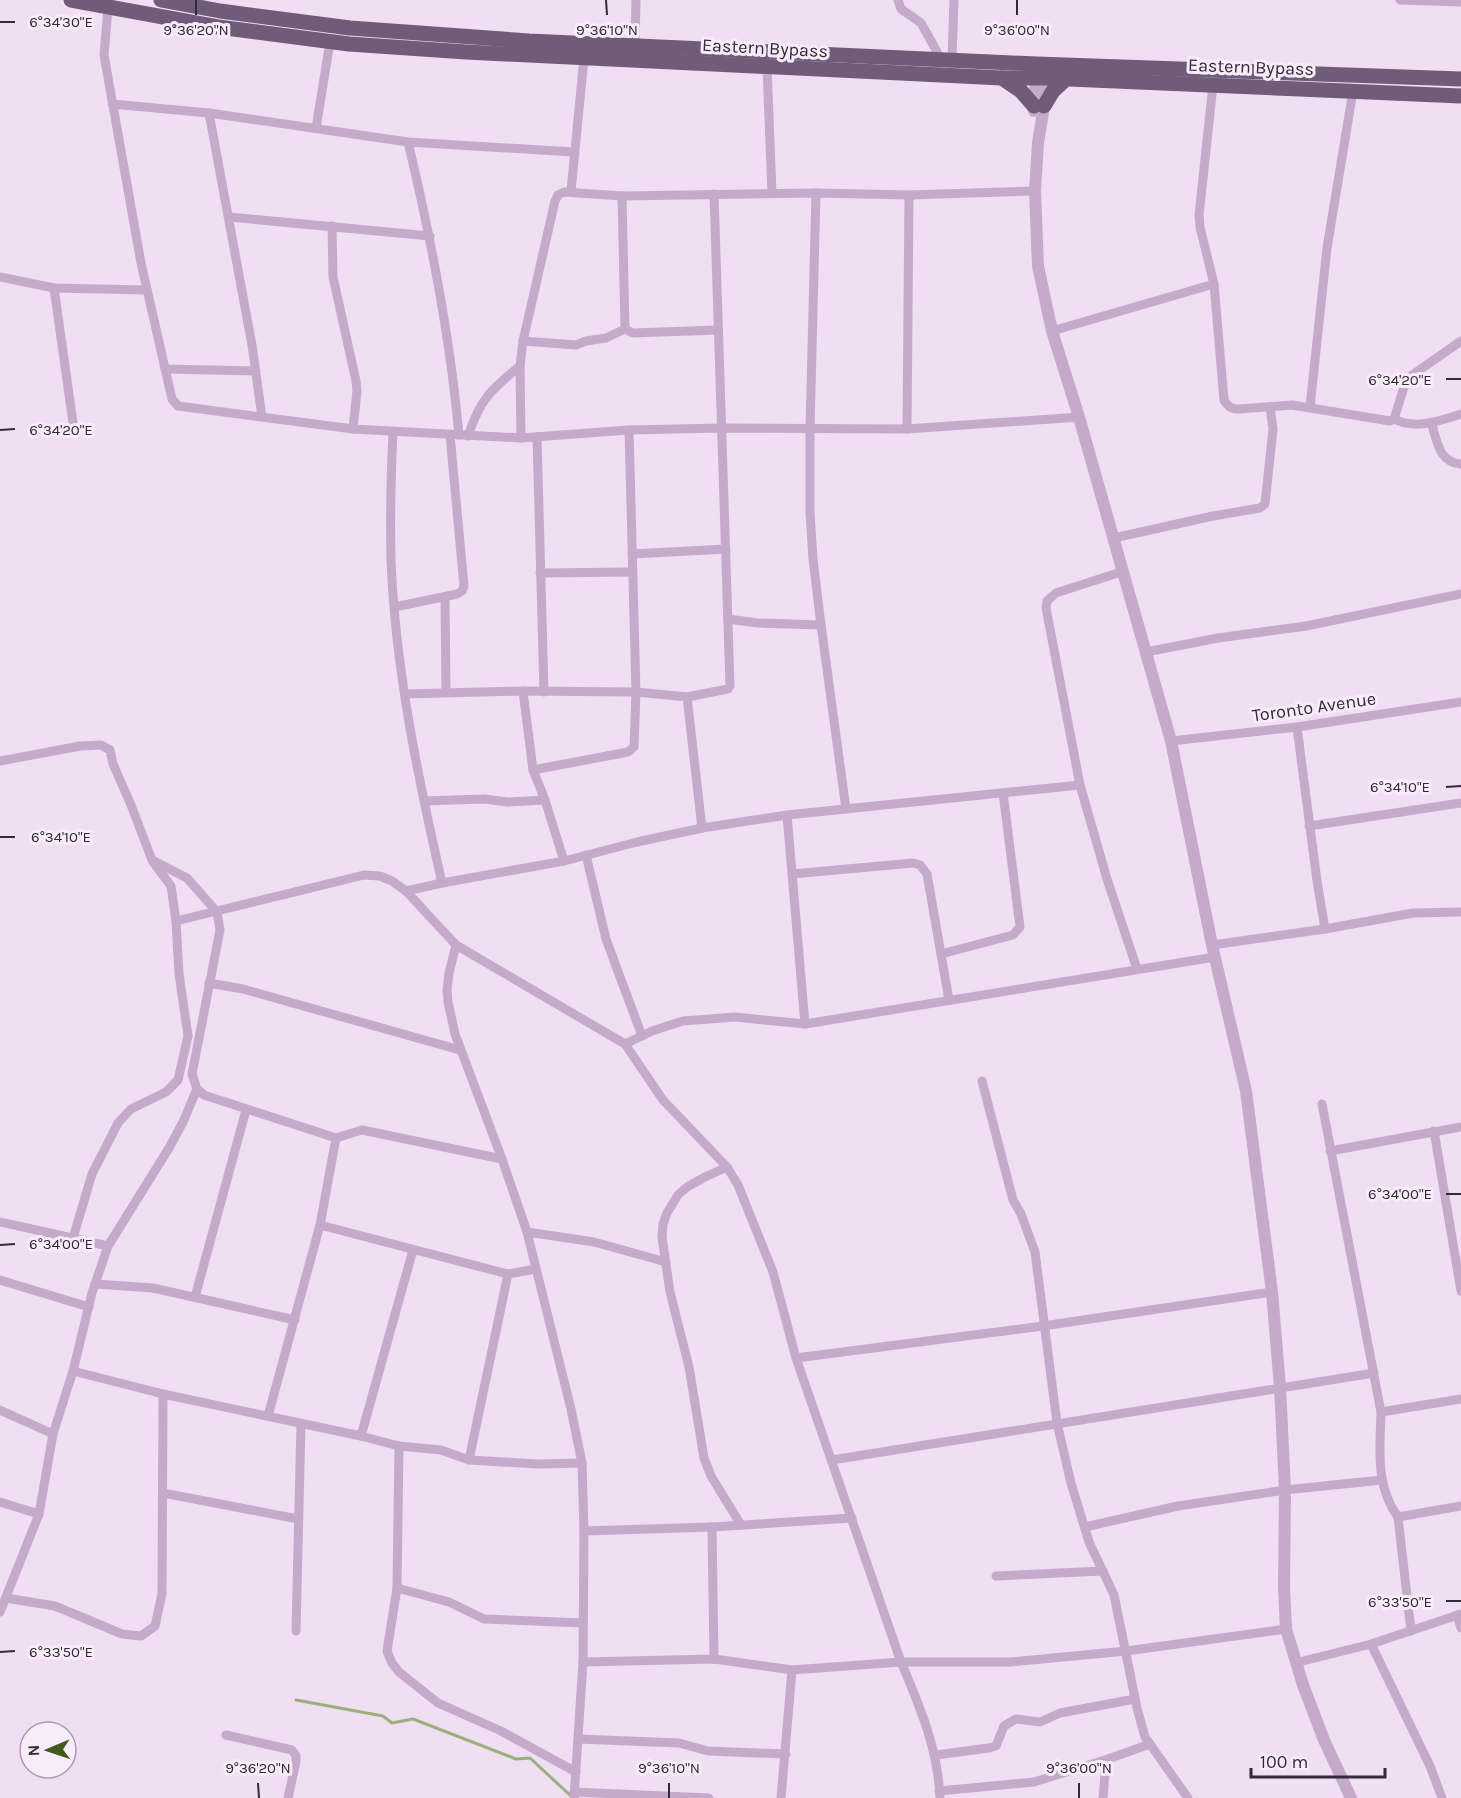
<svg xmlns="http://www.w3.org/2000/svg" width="1461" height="1798" viewBox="0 0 1461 1798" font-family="Karla,sans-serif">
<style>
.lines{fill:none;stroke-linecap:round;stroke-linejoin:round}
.stream{stroke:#9baf7d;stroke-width:3}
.minor{stroke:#c5aacb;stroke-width:9}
.tertiary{stroke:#c5aacb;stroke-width:12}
.primary{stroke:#715b7a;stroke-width:15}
.ticks{fill:none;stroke:#332938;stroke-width:2}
.labels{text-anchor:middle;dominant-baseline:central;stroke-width:6;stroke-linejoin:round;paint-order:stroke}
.street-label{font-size:18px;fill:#332938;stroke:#f8ebfa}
.ticks-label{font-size:15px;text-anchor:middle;fill:#332938;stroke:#f8ebfa;stroke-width:6;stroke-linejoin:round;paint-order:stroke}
</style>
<rect width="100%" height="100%" fill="#f0def2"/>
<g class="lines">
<polyline class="stream" points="296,1700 383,1716 392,1723 413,1719 516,1759 530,1758 571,1796"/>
<g class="minor">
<polyline points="898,0 901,9 921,23 941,59"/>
<polyline points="1400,0 1461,2"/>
<polyline points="108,8 104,55 141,263 172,399 178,406 353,429 521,438 629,430 721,428 907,429 1079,417"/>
<polyline points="635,45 636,0"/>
<polyline points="952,59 954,0"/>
<polyline points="767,67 772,193"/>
<path d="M1213,85l-14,130 1,12 14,57 10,116c4,7 7,9 15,9l53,-4 98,16 4,-2 10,-32 7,-11 50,-35"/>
<polyline points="112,104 209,113 408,142 574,152"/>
<polyline points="209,113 252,345 262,417"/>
<polyline points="316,128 330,42"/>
<path d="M408,142c23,96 42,194 51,293"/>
<polyline points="571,191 584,58"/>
<polyline points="816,193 810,428 810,513 813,559 821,625"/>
<polyline points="622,196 625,329 633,333 717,330"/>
<polyline points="229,217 430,236"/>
<polyline points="332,226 333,277 356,381 357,391 353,429"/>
<polyline points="0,277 54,288 147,290"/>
<polyline points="54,288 74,430"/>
<polyline points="1052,331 1214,284"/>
<polyline points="523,341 576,345 586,341 606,338 625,329"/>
<polyline points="165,369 256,371"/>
<polyline points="1310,407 1327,248 1353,91"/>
<path d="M1394,419c21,11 45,2 67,-5"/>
<path d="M1431,422c6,18 7,40 30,42"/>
<polyline points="907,429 909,195"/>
<path d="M393,432c-2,42 -3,85 -2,127 4,109 27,218 51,324"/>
<path d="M468,436c12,-36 22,-46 52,-70"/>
<polyline points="537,437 544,692"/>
<polyline points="521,438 520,366 523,341 555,201 558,195 564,192 622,196 816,193 909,195 1035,191"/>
<polyline points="1114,538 1213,516 1260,508 1265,504 1273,429 1270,407"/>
<polyline points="632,554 726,549"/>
<polyline points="1124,571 1056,593 1047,601 1046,608 1080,785 1107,879 1137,969"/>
<polyline points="540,573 632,572"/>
<polyline points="445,597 446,692"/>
<polyline points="395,607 457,594 462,591 464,586 450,435"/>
<polyline points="728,619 758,623 821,625 846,809"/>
<polyline points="1146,652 1218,638 1306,626 1461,594"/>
<polyline points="523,691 533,770 545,800 564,861"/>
<polyline points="405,694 523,691 636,692 687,697 728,689 730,686 714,194"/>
<polyline points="687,697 702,828"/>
<polyline points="1297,727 1317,881 1325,929"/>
<polyline points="1171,741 1297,727 1461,702"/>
<polyline points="0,761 80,746 101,745 110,750 113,764 131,805 152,860 187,878 217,912 220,930 192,1074 197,1089 204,1095 336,1138 320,1225 268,1416"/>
<polyline points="533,770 628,752 634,747 636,692 629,430"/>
<polyline points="424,801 484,799 508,802 545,800"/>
<polyline points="787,815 805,1024"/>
<polyline points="1309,826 1461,803"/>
<polyline points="586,855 606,939 642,1036"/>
<polyline points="792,874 913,863 920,865 927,874 949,1000"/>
<polyline points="406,891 442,883 564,861 637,842 702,828 787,815 1080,785"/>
<path d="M176,921l188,-46 16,1 12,5 14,10 50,54 169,99 38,56 64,67 11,18 35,87 23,86 105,304c19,45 37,87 39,136"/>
<polyline points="456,945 449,973 447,990 448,1002 455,1034 502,1159 527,1232 571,1409 582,1463 584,1531 583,1662 574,1798"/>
<polyline points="1212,945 1325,929 1413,913 1461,912"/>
<polyline points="941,954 1013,935 1020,927 1003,793"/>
<polyline points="209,983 243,989 460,1050"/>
<polyline points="625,1044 652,1031 683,1021 735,1017 805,1024 1215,957"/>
<polyline points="982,1081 1013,1200 1021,1214 1035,1252 1057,1423 1071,1483 1089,1542 1114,1595 1137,1708 1145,1737 1188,1798"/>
<path d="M1322,1104l59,308c-1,36 -6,74 17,105l13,114"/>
<polyline points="1434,1131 1461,1291"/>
<polyline points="336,1138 362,1130 502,1159"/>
<polyline points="1330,1151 1461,1127"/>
<polyline points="727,1167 705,1177 687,1187 678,1195 667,1213 663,1224 662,1237 670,1292 689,1367 704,1458 711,1476 741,1525"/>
<polyline points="0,1222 108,1246"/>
<polyline points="320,1225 508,1274 536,1269"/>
<polyline points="527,1232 594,1242 666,1262"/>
<polyline points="73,1238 92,1174 118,1123 131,1109 166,1092 178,1080 188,1036 179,974 176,921 171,886 153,862"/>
<polyline points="0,1280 89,1307"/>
<polyline points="95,1284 153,1288 295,1320"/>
<polyline points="195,1297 246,1110"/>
<polyline points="796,1358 1043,1326 1272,1292"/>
<polyline points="73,1371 163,1394 361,1436 399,1446 441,1450 469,1460 538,1464 582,1463"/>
<polyline points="0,1410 53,1434"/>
<polyline points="1381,1412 1461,1399"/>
<polyline points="361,1436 413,1250"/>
<polyline points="399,1446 397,1588 387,1651 392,1663 399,1672 438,1703 501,1731 576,1772"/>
<polyline points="469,1460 508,1274"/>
<polyline points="832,1460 1374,1373"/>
<polyline points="163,1493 298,1519"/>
<polyline points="0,1502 39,1514"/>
<polyline points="1398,1517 1461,1506"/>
<polyline points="1085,1527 1178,1506 1285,1490 1382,1480"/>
<polyline points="584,1531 712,1527"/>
<polyline points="996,1576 1103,1571"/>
<polyline points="397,1588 449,1602 484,1619 583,1623"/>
<polyline points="6,1598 55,1606 122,1634 141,1636 155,1626 162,1594 163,1394"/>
<polyline points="0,1612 39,1514 53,1434 73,1371 92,1293 108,1246 169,1148 183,1122 197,1089"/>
<polyline points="1457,1615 1461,1628"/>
<polyline points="296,1631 301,1424"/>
<polyline points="1371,1644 1430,1766 1442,1798"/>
<polyline points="714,1659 712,1527 852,1518"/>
<polyline points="583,1662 714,1659 792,1670 901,1662 1010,1662 1126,1651 1286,1629"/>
<polyline points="1295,1663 1371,1644 1461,1614"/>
<polyline points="226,1735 292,1750 296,1756 296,1761 288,1798"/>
<polyline points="578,1739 679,1743 708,1751 786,1754"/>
<polyline points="936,1755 989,1748 996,1746 1004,1726 1016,1719 1040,1722 1060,1713 1135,1699"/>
<polyline points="939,1791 1034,1782 1108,1759"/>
<polyline points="574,1792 709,1798"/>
<polyline points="781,1798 792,1670"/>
<polyline points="1103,1798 1106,1762 1108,1759 1150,1744"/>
</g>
<g class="tertiary">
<polyline points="1046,71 1044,106 1038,143 1035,191 1038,266 1052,331 1079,417 1171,741 1212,945 1246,1091 1272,1292 1280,1387 1285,1490 1284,1587 1286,1629 1303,1685 1324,1740 1351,1798"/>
<polyline points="1034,111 1036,71"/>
</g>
<g class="primary">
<polyline points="71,0 218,27 349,44 466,52 1002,78 1046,78 1461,96"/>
<polyline points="161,0 220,11 350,28 529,41 1036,64 1461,79"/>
<polyline points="1002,78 1021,91 1034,106"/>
<polyline points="1044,106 1053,91 1066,79"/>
</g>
</g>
<path class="ticks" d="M196,0v15M606,0l1,15M1017,0v15M0,22h15M1446,379h15M0,430l15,-1M1446,787l15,-1M0,837h15M1446,1194h15M0,1245l15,-1M1446,1601h15M0,1652l15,-1M258,1783l1,15M669,1783v15M1079,1783v15"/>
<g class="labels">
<g class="street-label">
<text transform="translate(765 48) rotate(3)">Eastern Bypass</text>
<text transform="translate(1251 67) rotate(2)">Eastern Bypass</text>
<text transform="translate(1314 707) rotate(-8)">Toronto Avenue</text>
</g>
</g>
<g class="ticks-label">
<text x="61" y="27">6°34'30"E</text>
<text x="196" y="35">9°36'20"N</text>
<text x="607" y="35">9°36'10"N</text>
<text x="1017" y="35">9°36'00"N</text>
<text x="1400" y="385">6°34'20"E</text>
<text x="61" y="435">6°34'20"E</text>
<text x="1400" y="792">6°34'10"E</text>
<text x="61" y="842">6°34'10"E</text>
<text x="1400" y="1199">6°34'00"E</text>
<text x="61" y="1249">6°34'00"E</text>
<text x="1400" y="1607">6°33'50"E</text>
<text x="61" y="1657">6°33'50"E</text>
<text x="258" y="1773">9°36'20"N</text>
<text x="669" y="1773">9°36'10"N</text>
<text x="1079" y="1773">9°36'00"N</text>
</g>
<g transform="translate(48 1750) rotate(268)"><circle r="28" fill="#f8ebfa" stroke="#a99dac" stroke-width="1.5"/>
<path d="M0-4.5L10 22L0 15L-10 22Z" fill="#405a1f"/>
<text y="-9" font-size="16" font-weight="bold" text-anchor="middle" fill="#332938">N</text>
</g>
<path d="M1251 1768v9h134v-9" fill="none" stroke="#332938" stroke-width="3"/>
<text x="1260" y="1768" font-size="18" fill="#332938" stroke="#f8ebfa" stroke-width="4.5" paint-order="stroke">100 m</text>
</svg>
